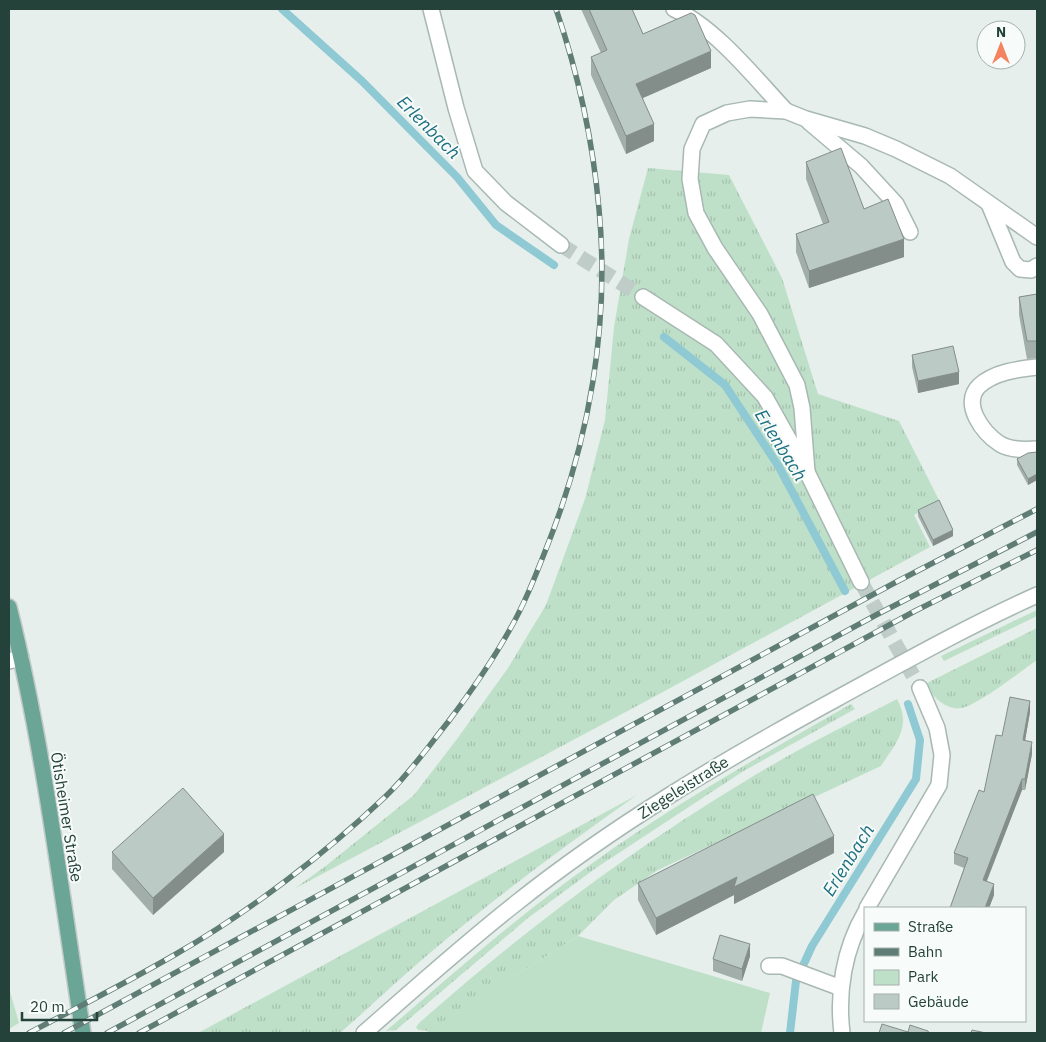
<svg xmlns="http://www.w3.org/2000/svg" width="1046" height="1042" viewBox="0 0 1046 1042" font-family="'IBM Plex Sans',sans-serif">
<style>
.grass{fill:url(#grass-tufts)}
.green{fill:#bfe0c8}
.lines{fill:none;stroke-linecap:round;stroke-linejoin:round}
.stream{stroke:#8ec9d4;stroke-width:8}
.minor-tunnel{stroke:#bfccc8;stroke-width:15;stroke-dasharray:15 8;stroke-linecap:butt}
.minor-casing{stroke:#a8b8b2;stroke-width:18}
.major-casing{stroke:#c2cac8;stroke-width:18}
.minor{stroke:#fff;stroke-width:15}
.major{stroke:#6aa596;stroke-width:15}
.rail-casing{stroke:#5f7d75;stroke-width:5.5}
.rail{stroke:#f7fbf9;stroke-width:4;stroke-dasharray:11;stroke-linecap:butt}
.wall{fill:#a1aea9}
.shaded-wall{fill:#838d89}
.building{fill:#bbcac4;stroke:#838d89}
.labels{text-anchor:middle;dominant-baseline:central;stroke-width:4;stroke-linejoin:round;paint-order:stroke}
.street-label{font-size:16px;fill:#24423a;stroke:#f7fbf9}
.water-label{font-size:18px;font-style:italic;fill:#1c6f80;stroke:#f7fbf9}
</style>
<defs>
<pattern id="grass-tufts" width="24" height="20" patternUnits="userSpaceOnUse" patternTransform="scale(1.25)"><rect width="24" height="20" fill="#bfe0c8"/><path d="M3 7l-1-3M5 7V3M7 7l1-3M15 17l-1-3M17 17v-4M19 17l1-3" fill="none" stroke="#a4c1ad"/></pattern>
</defs>
<rect width="100%" height="100%" fill="#e6efeb"/>
<g class="grass">
<polygon points="648,168 729,175 782,278 818,394 899,421 940,502 914,515 930,547 650,699 294,889 327,865 414,795 457,739 508,668 546,605 585,499 605,420 614,327 629,239"/>
<polygon points="1037,610 1037,616 944,661 941,656"/>
<path d="M1037,628v32c-16,11 -57,44 -75,48 -16,3 -30,-12 -37,-24z"/>
<path d="M897,699c15,27 -1,44 -16,67l-223,104 -44,30 -36,36 -149,95 -11,-1 -2,-3 3,-4c103,-91 210,-172 328,-243 48,-30 100,-55 150,-81z"/>
<path d="M851,704l4,5 -113,63 -146,96 -68,50 -132,112 -10,1c68,-58 135,-118 208,-169 82,-59 170,-108 257,-158z"/>
<path d="M637,795c-71,50 -140,101 -206,157 -31,26 -60,54 -91,81h-142z"/>
</g>
<g class="green">
<polygon points="578,936 770,993 761,1033 425,1033"/>
<polygon points="9,988 19,1023 9,1029"/>
</g>
<g class="lines">
<g class="stream">
<polyline points="282,9 362,81 457,177 496,225 554,265"/>
<polyline points="664,337 725,385 779,467 845,591"/>
<polyline points="790,1033 796,981 812,946 916,779 920,740 908,704"/>
</g>
<g class="minor-tunnel">
<polyline points="561,245 643,297"/>
<polyline points="861,582 920,688"/>
</g>
<g class="minor-casing">
<g id="minor">
<polyline points="431,9 456,108 475,171 506,203 561,245"/>
<path d="M674,9c41,18 81,69 112,102"/>
<polyline points="809,122 861,166 896,204 910,232"/>
<polyline points="989,204 1013,262 1020,269 1031,270 1037,266"/>
<polyline points="643,297 716,344 765,397 807,472 861,582"/>
<path d="M1037,367c-19,2 -43,5 -58,19 -18,18 4,47 21,58 10,6 25,6 37,5"/>
<polyline points="807,472 802,408 797,385 760,314 715,248 696,213 690,179 692,149 703,124 727,113 750,109 786,111 806,119 865,136 896,149 950,176 1037,237"/>
<polyline points="9,661 21,658"/>
<polyline points="867,908 939,785 942,755 937,728 920,688"/>
<polyline points="769,966 782,966 841,988"/>
<path d="M364,1033c49,-43 99,-88 151,-129 99,-79 209,-144 321,-205 66,-36 132,-73 201,-104"/>
<path d="M842,1033c-5,-41 2,-84 23,-120"/>
</g>
</g>
<g class="major-casing">
<path id="major" d="M9,607c35,140 52,284 74,426"/>
</g>
<use href="#minor" class="minor"/>
<use href="#major" class="major"/>
<g class="rail-casing">
<g id="rail">
<path d="M29,1033c49,-26 99,-51 147,-79 73,-42 149,-100 210,-158 23,-22 42,-49 62,-74 22,-29 43,-59 61,-91 15,-26 26,-54 37,-82 43,-107 64,-224 53,-340 -6,-67 -21,-136 -43,-200"/>
<polyline points="64,1033 898,581 1037,509"/>
<polyline points="107,1033 876,615 1037,532"/>
<polyline points="139,1033 915,611 1037,550"/>
</g>
</g>
<use href="#rail" class="rail"/>
</g>
<g class="wall">
<polygon points="581,9 632,9 643,34 711,68 643,98 654,141 626,154 591,75 591,57 601,53"/>
<polygon points="806,162 864,209 904,257 809,288 796,252 796,234 823,224 806,179"/>
<polygon points="1037,294 1037,358 1027,359 1019,315 1019,297"/>
<polygon points="912,355 959,384 918,393 912,367"/>
<polygon points="1037,452 1037,480 1028,485 1017,465 1017,459"/>
<polygon points="918,510 953,536 933,546 918,516"/>
<polygon points="1030,712 1025,741 1032,754 1025,790 1022,790 986,881 994,895 989,908 950,908 964,868 954,864 954,853 984,792 1002,736"/>
<polygon points="112,852 224,852 153,915 112,869"/>
<polygon points="834,853 734,904 734,895 656,935 638,900 638,883"/>
<polygon points="750,956 742,981 713,971 713,959"/>
</g>
<g class="shaded-wall">
<polygon points="711,51 711,68 636,101 636,84"/>
<polygon points="654,124 654,141 626,154 626,136"/>
<polygon points="904,239 904,257 809,288 809,271"/>
<polygon points="959,372 959,384 918,393 918,381"/>
<polygon points="1037,474 1037,480 1028,485 1028,479"/>
<polygon points="953,530 953,536 933,546 933,540"/>
<polygon points="1030,701 1030,712 1023,752 1023,740"/>
<polygon points="1032,742 1032,754 1025,790 1025,779"/>
<polygon points="1022,779 1022,790 983,891 983,880"/>
<polygon points="224,834 224,852 153,915 153,898"/>
<polygon points="834,836 834,853 734,904 734,895 656,935 656,918 737,877"/>
<polygon points="994,884 994,895 989,908 985,908"/>
<polygon points="750,944 750,956 742,981 742,969"/>
</g>
<g class="building">
<polygon points="589,9 632,9 643,34 691,13 695,15 711,51 636,84 654,124 626,136 591,57 607,50"/>
<polygon points="841,148 864,209 888,199 904,239 809,271 796,234 829,222 806,162"/>
<polygon points="1037,294 1037,341 1027,341 1019,297"/>
<polygon points="953,346 959,372 918,381 912,355"/>
<polygon points="1037,452 1037,474 1028,479 1017,459 1028,453"/>
<polygon points="939,500 953,530 933,540 918,510"/>
<polygon points="1010,697 1030,701 1023,740 1032,742 1025,779 1022,779 983,880 994,884 985,908 976,908 973,907 973,908 950,908 968,858 954,853 979,790 984,792 996,735 1002,736"/>
<polygon points="183,788 224,834 153,898 112,852"/>
<polygon points="813,794 834,836 734,887 737,877 656,918 638,883"/>
<polygon points="720,935 750,944 742,969 713,959"/>
<polygon points="882,1024 908,1032 910,1025 928,1031 929,1033 879,1033"/>
<polygon points="972,1030 986,1033 971,1033"/>
</g>
<g class="labels">
<g class="street-label">
<text transform="translate(683 787) rotate(-32)">Ziegeleistraße</text>
<text transform="translate(67 817) rotate(81)">Ötisheimer Straße</text>
</g>
<g class="water-label">
<text transform="translate(429 127) rotate(45)">Erlenbach</text>
<text transform="translate(781 445) rotate(58)">Erlenbach</text>
<text transform="translate(848 860) rotate(-58)">Erlenbach</text>
</g>
</g>
<rect width="1046" height="1042" fill="none" stroke="#24423a" stroke-width="20"/>
<rect x="864" y="907" width="162" height="115" fill="#f7fbf9" stroke="#a3b1ad"/>
<rect x="874" y="923" width="25" height="8" fill="#6aa596" stroke="#a3b1ad"/>
<text x="908" y="932" font-size="15" fill="#24423a">Straße</text>
<rect x="874" y="948" width="25" height="8" fill="#5f7d75" stroke="#a3b1ad"/>
<text x="908" y="957" font-size="15" fill="#24423a">Bahn</text>
<rect x="874" y="970" width="25" height="15" fill="#bfe0c8" stroke="#a3b1ad"/>
<text x="908" y="982" font-size="15" fill="#24423a">Park</text>
<rect x="874" y="994" width="25" height="15" fill="#bbcac4" stroke="#a3b1ad"/>
<text x="908" y="1007" font-size="15" fill="#24423a">Gebäude</text>
<g transform="translate(1001 45)"><circle r="24" fill="#f7fbf9" stroke="#a3b1ad"/>
<path d="M0-4L9 19L0 12L-9 19Z" fill="#f4845f"/>
<text y="-8" font-size="14" font-weight="bold" text-anchor="middle" fill="#24423a">N</text>
</g>
<path d="M22 1012v8h75v-8" fill="none" stroke="#24423a" stroke-width="2.5"/>
<text x="30" y="1012" font-size="15" fill="#24423a" stroke="#f7fbf9" stroke-width="4" paint-order="stroke">20 m</text>
</svg>
